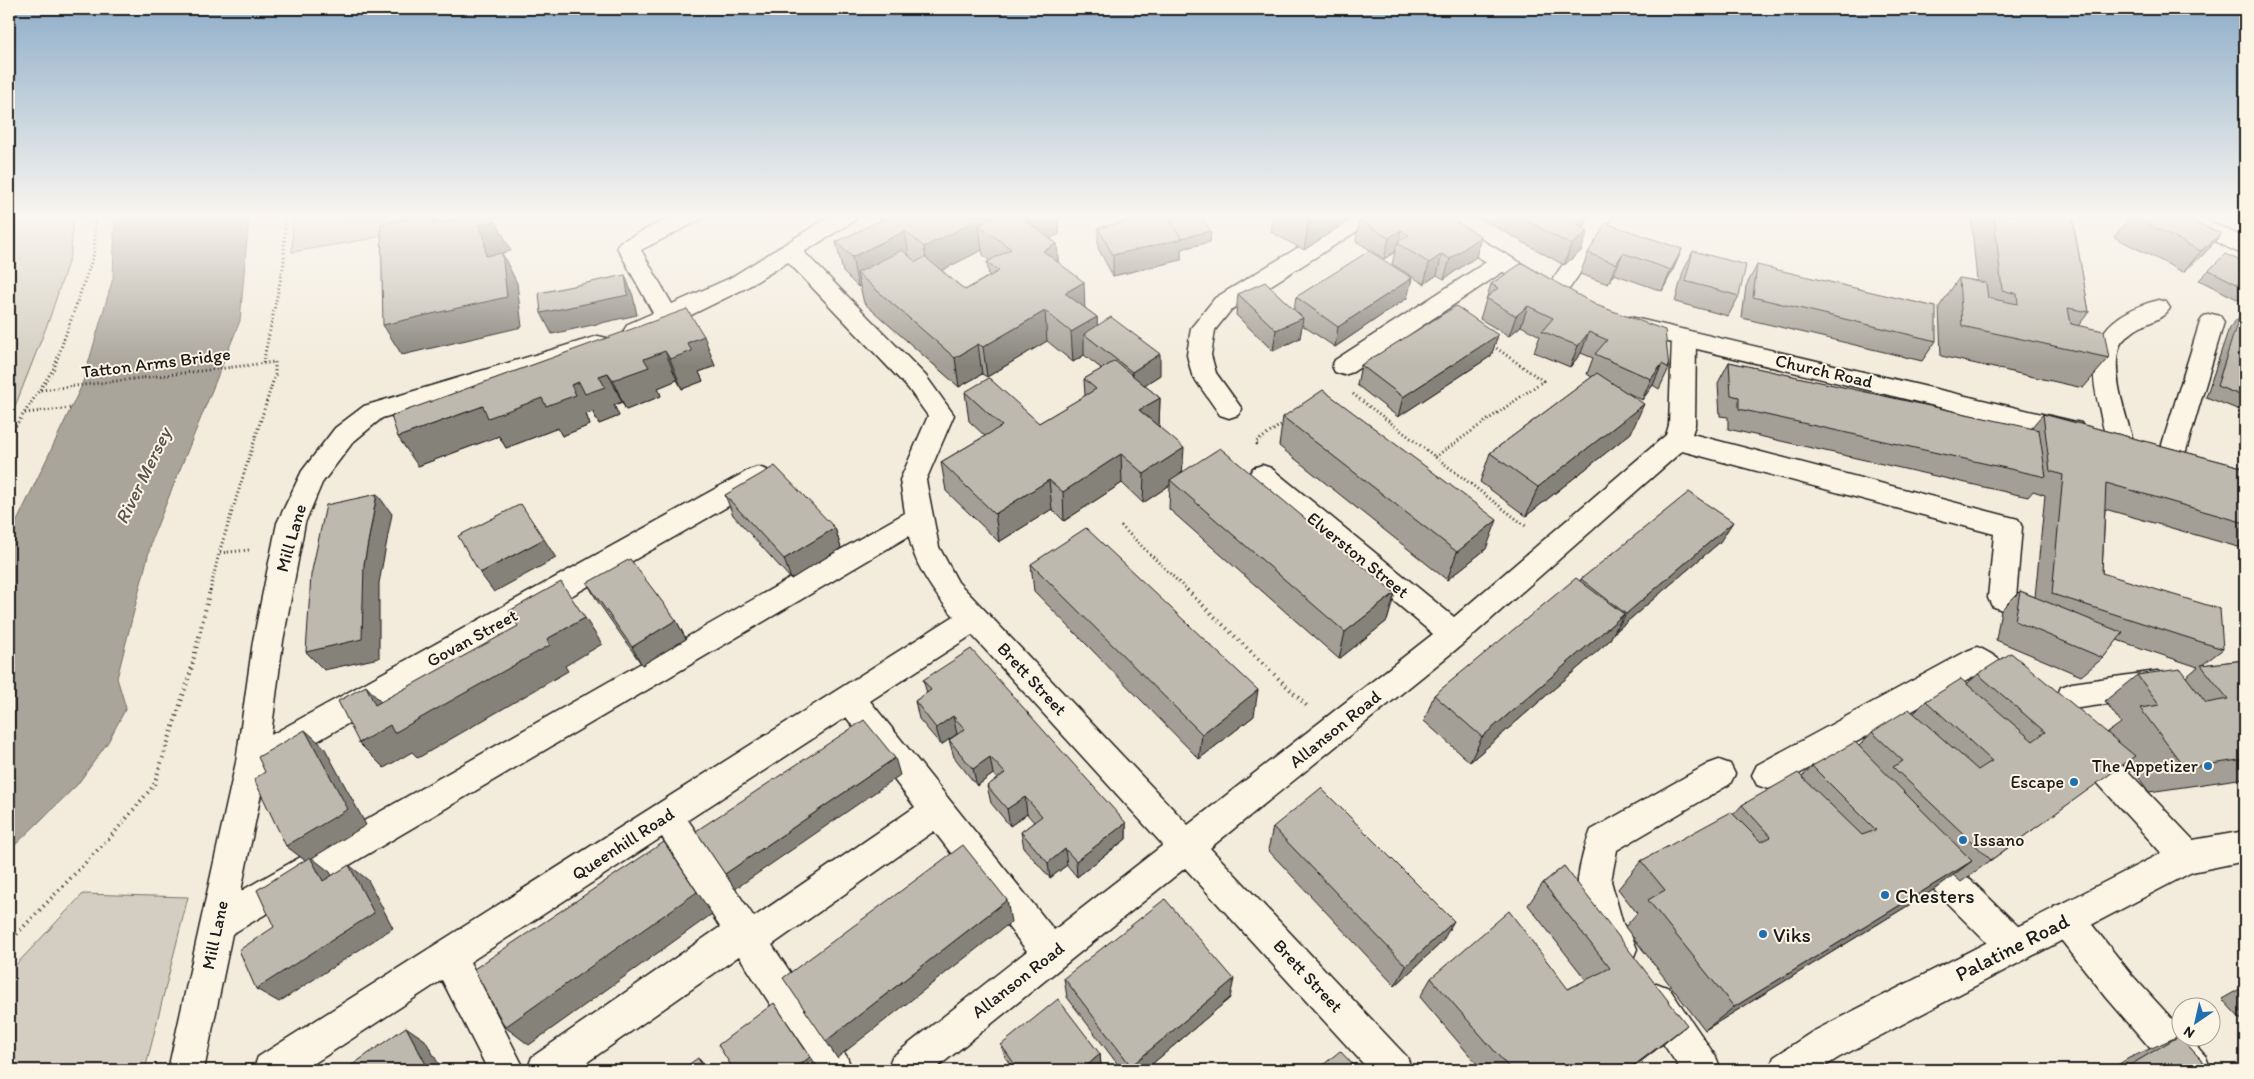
<svg xmlns="http://www.w3.org/2000/svg" width="2254" height="1079" viewBox="0 0 2254 1079" font-family="Itim,sans-serif">
<style>
.green{fill:#d3cec1;stroke:#78756e}
.water{fill:#aaa59b;stroke:#716e68}
.lines{fill:none;stroke-linecap:round;stroke-linejoin:round}
.minor-casing{stroke:#1c1c1c;stroke-width:3}
.major-casing{stroke:#1c1c1c;stroke-width:3}
.path-far1{stroke:#1c1c1c;stroke-width:3;stroke-dasharray:1 3;stroke-linecap:butt}
.path{stroke:#1c1c1c;stroke-width:4;stroke-dasharray:1 4.5;stroke-linecap:butt}
.minor{fill:#fcf5e5;fill-rule:evenodd}
.major{fill:#fcf5e5;fill-rule:evenodd}
.wall{fill:#a39f96;stroke:#1c1c1c;fill-rule:evenodd}
.shaded-wall{fill:#85827a;stroke:#1c1c1c}
.building{fill:#beb9ae;stroke:#1c1c1c}
.poi-dot{fill:#1f6fb2;stroke:#fcf5e5;stroke-width:2}
.labels{text-anchor:middle;dominant-baseline:central;stroke-width:4;stroke-linejoin:round;paint-order:stroke}
.street-label{font-size:18px;fill:#1c1c1c;stroke:#fcf5e5}
.poi-label{font-size:18px;fill:#1c1c1c;stroke:#fcf5e5;text-anchor:end}
.water-label{font-size:19px;font-style:italic;fill:#55534f;stroke:#fcf5e5}
.near-poi-label{font-size:21px;fill:#1c1c1c;stroke:#fcf5e5;text-anchor:start}
.near-street-label{font-size:21px;fill:#1c1c1c;stroke:#fcf5e5}
</style>
<rect width="100%" height="100%" fill="#f3ecdd"/>
<filter id="ink" filterUnits="userSpaceOnUse"><feTurbulence type="fractalNoise" baseFrequency=".02" numOctaves="2"/><feDisplacementMap in="SourceGraphic" scale="10" xChannelSelector="R" yChannelSelector="G"/><feConvolveMatrix kernelMatrix="1 2 1 2 8 2 1 2 1" color-interpolation-filters="sRGB"/></filter>
<g filter="url(#ink)">
<g class="green">
<polygon points="9,215 73,215 71,253 49,320 12,414 9,416"/>
<polygon points="293,215 453,215 369,239 292,252"/>
<polygon points="83,894 188,897 145,1070 9,1070 9,972"/>
</g>
<polygon class="water" points="115,215 249,215 240,321 153,536 117,678 126,708 108,742 77,785 9,851 9,538 82,385 113,278"/>
<g class="lines">
<g class="minor-casing">
<g id="minor">
<path d="M675,215h28l-3,5 -59,30 31,54 58,-26 102,-63h26l-3,5 -51,32 122,124 28,39 -28,65 13,67 19,35 230,243 245,-191 -180,-152 -4,-7 4,-7 9,-3 9,3 183,149 212,-182 3,-10 3,-87 4,-6 8,-2 8,2 4,6 -1,87 -3,9 326,85 4,8 -6,71 -4,8 -10,4 -10,-4 -4,-8 6,-64 -312,-83 -218,192 -254,205 197,209 5,13h-43l-184,-202 -251,202h-47l5,-13 135,-106 -93,-120 -162,114 75,112 5,13h-39l-74,-114 -163,114h-49l5,-13 188,-130 -58,-90 -192,125 55,108h-37l-46,-90 -138,90h-51l5,-13 696,-441c-19,-21 -40,-51 -45,-80l-677,398 -28,136h-36l68,-308 17,-121 24,-118 25,-52 33,-43 29,-22 234,-70 9,2 3,6 -3,6 -225,68 -29,24 -31,41 -17,40 -22,118 -12,94 478,-265 9,-3 9,3 4,7 -4,7 -481,275 -11,4 -7,-3 -27,131 664,-378 -5,-33 28,-64 -20,-28 -120,-126 -42,26 -71,35 -39,15 -8,-2 -4,-6 4,-6 25,-11 -36,-66 3,-5zM972,635l191,210 -109,85 -184,-229zM846,717l69,90 -161,110 -66,-97z"/>
<polygon points="1352,215 1378,215 1375,220 1231,310 1215,330 1211,355 1216,373 1242,409 1238,415 1229,418 1220,415 1192,375 1187,355 1191,328 1215,298"/>
<polygon points="1590,215 1612,215 1602,241 1563,298 1555,301 1547,298 1543,293 1580,240"/>
<polygon points="2168,215 2196,215 2245,238 2245,254 2237,252 2171,220"/>
<polygon points="1502,255 1510,257 1513,262 1510,267 1353,372 1344,375 1335,372 1332,366 1335,360 1494,257"/>
<path d="M2158,300l8,2 4,6c-7,12 -25,15 -36,23 -5,4 -11,8 -14,14 -10,27 6,69 13,96l-4,7 -9,3 -9,-3c-7,-12 -9,-27 -12,-41 -14,-58 -2,-90 59,-107z"/>
<polygon points="2212,314 2220,316 2224,322 2185,454 2181,461 2172,464 2163,461 2159,454 2200,322 2204,316"/>
<path d="M1977,647c17,6 45,29 53,45l-4,9 -11,4 -11,-4 -29,-25 -196,109 -11,4 -11,-4 -5,-10 5,-10 210,-114z"/>
<polygon points="2157,671 2168,675 2172,684 2168,693 2157,697 2072,709 2061,705 2057,696 2061,687 2072,683"/>
<polygon points="2083,734 2094,738 2105,747 2199,846 2204,857 2199,868 2187,873 2175,868 2083,767 2072,758 2067,748 2072,738"/>
<path d="M1719,760l11,4 5,10 -5,10 -113,66 -6,31 12,43 9,13 5,12 -5,12 -12,5c-5,-2 -10,-3 -14,-7 -10,-12 -30,-64 -28,-80 2,-16 7,-34 13,-49l117,-66z"/>
<polygon points="1920,837 1932,842 2025,933 2030,945 2025,957 2013,962 2001,957 1908,864 1904,853 1908,842"/>
<polygon points="2066,902 2078,907 2131,974 2182,1030 2182,1036 2188,1036 2206,1057 2211,1070 2169,1070 2107,998 2054,931 2049,919 2054,907"/>
<polygon points="1656,983 1669,988 1716,1057 1721,1070 1681,1070 1643,1014 1638,1001 1643,988"/>
</g>
</g>
<g class="major-casing">
<g id="major">
<polygon points="1413,215 1439,215 1553,282 1557,287 1553,292 1545,295 1537,292 1416,220"/>
<polygon points="1630,317 2072,421 2081,423 2085,430 2081,437 2072,439 1622,331 1618,325 1622,319"/>
<polygon points="2245,831 2245,861 2192,872 1838,1058 1819,1070 1769,1070 1774,1057 1812,1032 2175,846 2187,841"/>
</g>
</g>
<g class="path-far1">
<polyline points="263,363 284,263 285,215"/>
<polyline points="41,390 275,362 275,375 219,553"/>
<polyline points="1353,394 1527,527"/>
<polyline points="25,413 71,408"/>
<polyline points="9,436 54,368 94,254 95,215"/>
<polyline points="1257,445 1256,442 1285,422"/>
<polyline points="1435,457 1543,381 1492,345"/>
<polyline points="1121,526 1188,591"/>
<polyline points="210,591 219,553 249,550"/>
</g>
<g class="path">
<polyline points="1187,590 1307,706"/>
<polyline points="9,942 115,832 154,785 190,674 210,590"/>
</g>
<use href="#minor" class="minor"/>
<use href="#major" class="major"/>
</g>
<g class="wall">
<path d="M879,215h179l1,19 -9,4 7,6 1,19 27,45 12,9v9l63,49 -16,10 16,13 -1,29 24,45 212,121 -8,28 -48,38 -170,-150 1,-24 -27,18 -21,-20 -58,38 -12,-12 -53,33 -53,-51 -5,-29 44,-26 -16,-15 -4,-29 74,31 46,-27 -1,-17 18,-10 -18,-14 -11,7 -26,-21 -60,36 -5,-3 -23,13 -95,-84 -4,-17 -2,1 -15,-15 -7,-30 44,-21zM982,250l1,5 7,6 -3,1 2,14 -24,14 -24,-20z"/>
<polygon points="1273,215 1357,215 1304,250 1271,232"/>
<polygon points="1474,215 1582,215 1586,217 1582,227 1581,251 1564,265"/>
<polygon points="1973,215 2072,215 2089,312 2078,326 2109,358 2083,388 1941,356 1939,307 1959,278 1977,281 1971,218"/>
<polygon points="2077,215 2094,215 2082,218"/>
<polygon points="2131,216 2221,234 2203,255 2183,272 2114,237"/>
<polygon points="1359,220 1481,236 1476,257 1444,279 1437,275 1424,284 1392,264 1395,252 1384,259 1356,241"/>
<polygon points="1098,228 1211,231 1210,242 1181,249 1181,260 1113,276 1098,248"/>
<polygon points="1682,249 1673,270 1662,291 1614,274 1608,284 1580,274 1588,253"/>
<polygon points="1693,251 1739,296 1728,316 1675,302 1683,272"/>
<polygon points="1522,263 1669,368 1659,389 1653,385 1642,400 1628,393 1631,433 1526,516 1480,482 1490,453 1592,377 1587,374 1593,358 1581,353 1570,367 1534,352 1540,336 1521,326 1509,336 1480,319 1491,284"/>
<polygon points="2245,263 2245,300 2243,302 2199,280 2209,270"/>
<polygon points="1757,265 1936,341 1922,361 1742,318 1746,286"/>
<polygon points="1412,278 1407,298 1335,347 1302,325 1300,338 1273,351 1236,315 1238,294 1294,309 1296,297"/>
<polygon points="687,309 715,366 699,372 703,381 682,389 677,380 658,388 661,396 626,410 622,402 614,405 619,416 599,424 593,412 586,414 590,425 562,436 558,428 506,448 499,436 418,466"/>
<polygon points="2239,317 2245,319 2245,412 2206,397 2229,328"/>
<polygon points="1498,335 1491,356 1398,417 1357,385 1361,365"/>
<polygon points="1729,362 2030,429 2043,414 2245,468 2245,549 2105,509 2102,573 2223,649 2202,665 2245,660 2245,778 2149,792 2127,761 1961,882 1953,875 1935,889 1705,1030 1625,927 1637,913 1618,889 1641,861 1734,814 1742,805 1802,777 1812,766 1859,746 1872,732 1914,713 1926,701 1967,684 1978,674 2107,733 2121,723 2105,701 2137,675 2186,677 2198,667 2117,640 2103,658 2081,676 1996,640 2001,610 2020,591 2035,597 2045,495 2033,491 2028,497 1728,429 1728,417 1720,416 1718,383"/>
<polygon points="1283,417 1486,549 1447,580 1279,446"/>
<polygon points="725,495 835,528 841,548 791,579 733,515"/>
<polygon points="1720,542 1615,632 1614,632 1609,641 1470,762 1424,721 1434,695 1580,581 1581,579"/>
<polygon points="1031,564 1254,716 1199,759 1034,591"/>
<polygon points="587,583 676,620 686,639 642,665 598,602"/>
<polygon points="923,680 1126,823 1126,839 1077,877 1067,865 1050,878 1024,848 1021,832 1034,822 1027,814 1010,826 991,803 987,786 997,779 993,774 977,786 954,757 949,740 958,734 957,734 941,745 919,719 915,701 927,693"/>
<polygon points="1273,827 1442,942 1395,986 1268,850"/>
<polygon points="1564,866 1666,1042 1630,1070 1482,1070 1420,997 1431,978 1568,989 1586,980 1528,905 1543,883"/>
<polygon points="1064,978 1230,998 1145,1070 1122,1070 1067,997"/>
<polygon points="2245,986 2245,1024 2222,999"/>
<polygon points="2179,1036 2211,1070 2109,1070 2129,1058"/>
<polygon points="1001,1045 1100,1054 1101,1066 1096,1070 1014,1070 1005,1057"/>
</g>
<g class="shaded-wall">
<polygon points="433,215 449,243 433,224"/>
<polygon points="979,215 998,215 999,230 979,225 982,250 929,277 924,247"/>
<polygon points="1036,215 1058,215 1059,234 1030,249 1028,219"/>
<polygon points="1317,215 1357,215 1304,250 1309,220"/>
<polygon points="2085,215 2094,215 2082,218"/>
<polygon points="1586,217 1578,237 1569,245 1576,224"/>
<polygon points="496,221 511,251 502,253 517,283 522,327 402,355 383,325 486,256 478,225"/>
<polygon points="1401,230 1398,244 1397,243 1395,252 1384,259 1389,238"/>
<polygon points="905,231 910,261 857,273 860,286 858,287 852,257"/>
<polygon points="1211,231 1210,242 1181,249 1181,260 1113,276 1113,255"/>
<polygon points="1588,231 1581,251 1564,265 1571,245"/>
<polygon points="2221,234 2203,255 2183,272 2201,251"/>
<polygon points="1481,236 1476,257 1444,279 1450,259"/>
<polygon points="1057,244 1059,273 1043,251"/>
<polygon points="1682,249 1673,270 1662,291 1671,270"/>
<polygon points="1623,253 1614,274 1608,284 1616,264"/>
<polygon points="1442,254 1437,275 1424,284 1429,263"/>
<polygon points="625,275 633,296 637,315 552,334 541,313"/>
<polygon points="1412,278 1407,298 1335,347 1338,327"/>
<polygon points="1084,282 1085,312 1065,293"/>
<polygon points="1528,306 1521,326 1509,336 1516,316"/>
<polygon points="1045,311 1047,341 987,377 983,347"/>
<polygon points="1097,317 1098,345 1084,334 1084,355 1073,362 1071,332"/>
<polygon points="1303,318 1300,338 1273,351 1276,330"/>
<polygon points="1589,332 1581,353 1570,367 1578,346"/>
<polygon points="1498,335 1491,356 1398,417 1403,397"/>
<polygon points="704,336 715,366 699,372 703,381 682,389 670,359 687,343"/>
<polygon points="978,344 982,374 959,387 955,358"/>
<polygon points="665,351 677,380 658,388 661,396 626,410 613,380 644,359"/>
<polygon points="1160,354 1160,375 1132,393 1132,372"/>
<polygon points="1662,364 1653,385 1642,400 1651,379"/>
<polygon points="608,373 622,402 614,405 619,416 599,424 593,412 586,414 590,425 562,436 558,428 506,448 499,436 418,466 398,437 483,406 542,398 571,385"/>
<polygon points="1160,398 1159,427 1139,410"/>
<polygon points="1644,404 1631,433 1526,516 1538,487"/>
<polygon points="1184,448 1182,477 1170,480 1170,485 1143,503 1144,474"/>
<polygon points="1121,454 1122,483 1064,521 1063,492"/>
<polygon points="1049,480 1052,509 999,542 995,514"/>
<polygon points="377,494 392,514 379,583 379,658 324,670 306,652 364,564"/>
<polygon points="1497,520 1486,549 1447,580 1457,552"/>
<polygon points="1733,522 1720,542 1615,632 1626,614"/>
<polygon points="835,528 841,548 791,579 784,559"/>
<polygon points="544,539 556,558 494,592 480,573"/>
<polygon points="1395,593 1387,621 1339,659 1345,632"/>
<polygon points="1624,614 1609,641 1470,762 1482,737"/>
<polygon points="585,618 602,644 565,666 568,671 418,758 412,752 384,768 359,743 366,686 390,712 547,639"/>
<polygon points="676,620 686,639 642,665 632,647"/>
<polygon points="1258,690 1254,716 1199,759 1202,734"/>
<polygon points="953,716 957,734 941,745 936,728"/>
<polygon points="305,730 324,747 366,825 312,858 330,872 342,896 323,881 307,862 286,846"/>
<polygon points="990,757 993,774 977,786 973,769"/>
<polygon points="895,758 900,775 735,889 725,874"/>
<polygon points="1025,797 1027,814 1010,826 1007,809"/>
<polygon points="1126,823 1126,839 1077,877 1076,861"/>
<polygon points="664,842 712,914 529,1045 505,1027"/>
<polygon points="1065,849 1067,865 1050,878 1048,863"/>
<polygon points="1972,861 1935,889 1705,1030 1734,1007"/>
<polygon points="349,865 368,880 393,928 279,1002 256,989"/>
<polygon points="1007,900 1011,922 837,1058 826,1041"/>
<polygon points="1454,921 1442,942 1395,986 1406,966"/>
<polygon points="1234,979 1230,998 1145,1070 1131,1070 1131,1066"/>
<polygon points="774,1003 819,1069 817,1070 793,1070"/>
<polygon points="1687,1025 1666,1042 1630,1070 1628,1070"/>
<polygon points="406,1027 425,1040 442,1070 429,1070"/>
<polygon points="1100,1054 1101,1066 1096,1070 1082,1070"/>
<polygon points="698,1058 710,1070 705,1070"/>
</g>
<g class="building">
<polygon points="427,215 433,215 433,224 478,215 492,215 496,221 478,225 484,236 486,256 502,253 507,297 383,325 381,224"/>
<polygon points="879,215 985,215 986,216 924,247 905,231 852,257 836,242 884,219"/>
<polygon points="999,215 1018,215 1057,244 1043,251 1084,282 1065,293 1097,317 1071,332 1045,311 983,347 978,344 955,358 857,273 902,250 916,262 925,257 965,290 999,271 987,262 1011,249 979,225"/>
<polygon points="1022,215 1036,215 1028,219"/>
<polygon points="1154,215 1167,215 1182,239 1113,255 1098,228"/>
<polygon points="1167,215 1200,215 1211,231 1181,238"/>
<polygon points="1298,215 1317,215 1309,220"/>
<polygon points="1368,215 1444,215 1481,236 1450,259 1442,254 1429,263 1397,243 1409,235 1401,230 1389,238 1359,220"/>
<polygon points="1517,215 1582,215 1586,217 1576,224 1588,231 1571,245"/>
<polygon points="1994,215 2072,215 2089,312 2068,308 2071,324 2104,331 2109,358 1962,326 1959,278 1986,283 1988,298 2018,304 2017,294 2002,290"/>
<polygon points="2132,215 2180,215 2221,234 2201,251 2131,216"/>
<polygon points="1606,223 1682,249 1671,270 1623,253 1616,264 1588,253"/>
<polygon points="1369,251 1412,278 1338,327 1296,297"/>
<polygon points="1693,251 1746,265 1739,296 1685,281"/>
<polygon points="2225,254 2245,263 2245,288 2209,270"/>
<polygon points="1522,263 1596,305 1665,330 1669,368 1662,364 1651,379 1595,354 1607,340 1589,332 1578,346 1542,331 1553,318 1528,306 1516,316 1486,298 1498,288 1491,284"/>
<polygon points="1757,265 1936,307 1936,341 1753,297"/>
<polygon points="625,275 628,295 541,313 539,293"/>
<polygon points="1265,282 1303,318 1276,330 1238,294"/>
<polygon points="1456,306 1498,335 1403,397 1361,365"/>
<polygon points="687,309 704,336 687,343 692,351 670,359 665,351 644,359 649,367 613,380 608,373 599,376 605,387 585,394 579,382 571,385 576,395 546,406 542,398 488,418 483,406 398,437 391,416"/>
<polygon points="1111,317 1160,354 1132,372 1084,334"/>
<polygon points="2239,317 2245,319 2245,397 2217,386"/>
<polygon points="1115,361 1160,398 1139,410 1184,448 1144,474 1121,454 1063,492 1049,480 995,514 941,462 1002,426 965,392 989,378 1039,423 1096,389 1084,379"/>
<polygon points="1729,362 2039,430 2046,477 1739,409 1739,397 1731,395"/>
<polygon points="1597,373 1644,404 1538,487 1490,453"/>
<polygon points="1323,390 1497,520 1457,552 1283,417"/>
<polygon points="2043,414 2245,468 2245,523 2106,483 2102,573 2220,609 2223,649 2052,594 2063,475 2050,471"/>
<polygon points="1220,448 1395,593 1345,632 1170,480"/>
<polygon points="775,466 835,528 784,559 725,495"/>
<polygon points="1689,492 1733,522 1626,614 1581,579"/>
<polygon points="377,494 364,564 362,639 306,652 311,575 326,505"/>
<polygon points="521,504 544,539 480,573 458,536"/>
<polygon points="1086,528 1258,690 1202,734 1031,564"/>
<polygon points="630,559 676,620 632,647 587,583"/>
<polygon points="1576,578 1624,614 1482,737 1434,695"/>
<polygon points="561,582 585,618 547,639 550,645 394,733 390,725 359,743 338,701 366,686 375,705 518,626 509,611"/>
<polygon points="2020,591 2123,633 2103,658 2015,621"/>
<polygon points="971,649 1126,823 1076,861 1065,849 1048,863 1021,832 1042,816 1025,797 1007,809 987,786 1005,773 990,757 973,769 949,740 965,729 953,716 936,728 915,701 931,690 923,680"/>
<polygon points="2011,653 2135,756 1991,860 1893,767 1903,761 1872,732 1909,709 1978,770 1992,761 1926,701 1961,679 2033,741 2045,732 1978,674"/>
<polygon points="2245,660 2245,759 2185,768 2140,708 2160,705 2137,675 2180,669 2206,703 2228,699 2201,665"/>
<polygon points="864,720 895,758 725,874 696,831"/>
<polygon points="305,730 348,809 286,846 254,779 265,772 258,757"/>
<polygon points="1855,742 1972,861 1734,1007 1648,900 1665,890 1641,861 1731,812 1761,842 1771,837 1742,805 1798,773 1862,835 1876,830 1812,766"/>
<polygon points="1321,788 1454,921 1406,966 1273,827"/>
<polygon points="664,842 697,892 505,1027 474,969"/>
<polygon points="963,845 1007,900 826,1041 783,978"/>
<polygon points="310,857 323,881 349,865 374,913 256,989 239,950 274,927 257,890"/>
<polygon points="1564,866 1687,1025 1628,1070 1511,1070 1431,978 1509,911 1568,989 1610,968 1543,883"/>
<polygon points="1165,899 1234,979 1131,1066 1064,978"/>
<polygon points="1058,999 1100,1054 1082,1070 1019,1070 1001,1045"/>
<polygon points="774,1003 810,1057 793,1070 734,1070 718,1045"/>
<polygon points="406,1027 429,1070 345,1070"/>
<polygon points="2179,1036 2211,1070 2122,1070"/>
<polygon points="1340,1051 1358,1070 1317,1070"/>
<polygon points="698,1058 705,1070 681,1070"/>
</g>
</g>
<linearGradient id="sky" x2="0" y2="1"><stop stop-color="#8faec9"/><stop offset="0.59" stop-color="#faf6f0"/><stop offset="1" stop-color="#faf6f0" stop-opacity="0"/></linearGradient>
<rect width="2254" height="366" fill="url(#sky)"/>
<g class="poi-dot">
<circle cx="2208" cy="766" r="5"/>
<circle cx="2074" cy="782" r="5"/>
<circle cx="1963" cy="840" r="5"/>
<circle cx="1885" cy="895" r="5"/>
<circle cx="1763" cy="934" r="5"/>
</g>
<g class="labels">
<g class="street-label">
<text transform="translate(156 363) rotate(-7)">Tatton Arms Bridge</text>
<text transform="translate(1824 371) rotate(13)">Church Road</text>
<text transform="translate(291 538) rotate(-74)">Mill Lane</text>
<text transform="translate(1358 555) rotate(39)">Elverston Street</text>
<text transform="translate(472 638) rotate(-29)">Govan Street</text>
<text transform="translate(1032 679) rotate(47)">Brett Street</text>
<text transform="translate(1335 729) rotate(-39)">Allanson Road</text>
<text transform="translate(623 844) rotate(-33)">Queenhill Road</text>
<text transform="translate(215 935) rotate(-78)">Mill Lane</text>
<text transform="translate(1308 976) rotate(47)">Brett Street</text>
<text transform="translate(1018 980) rotate(-38)">Allanson Road</text>
</g>
<g class="poi-label">
<text x="2198" y="766">The Appetizer</text>
<text x="2064" y="782">Escape</text>
<text x="1973" y="840" text-anchor="start">Issano</text>
</g>
<g class="water-label">
<text transform="translate(143 476) rotate(-64)">River Mersey</text>
</g>
<g class="near-poi-label">
<text x="1895" y="895">Chesters</text>
<text x="1773" y="934">Viks</text>
</g>
<g class="near-street-label">
<text transform="translate(2012 947) rotate(-27)">Palatine Road</text>
</g>
</g>
<rect width="2254" height="1079" fill="none" stroke="#fcf5e5" stroke-width="30"/>
<rect x="15" y="15" width="2224" height="1049" fill="none" stroke="#1c1c1c" stroke-width="2" filter="url(#ink)"/>
<g transform="translate(2196 1022) rotate(214)"><circle r="24" fill="#fcf5e5" stroke="#a29e95"/>
<path d="M0-4L9 19L0 12L-9 19Z" fill="#1f6fb2"/>
<text y="-8" font-size="14" font-weight="bold" text-anchor="middle" fill="#1c1c1c">N</text>
</g>
</svg>
